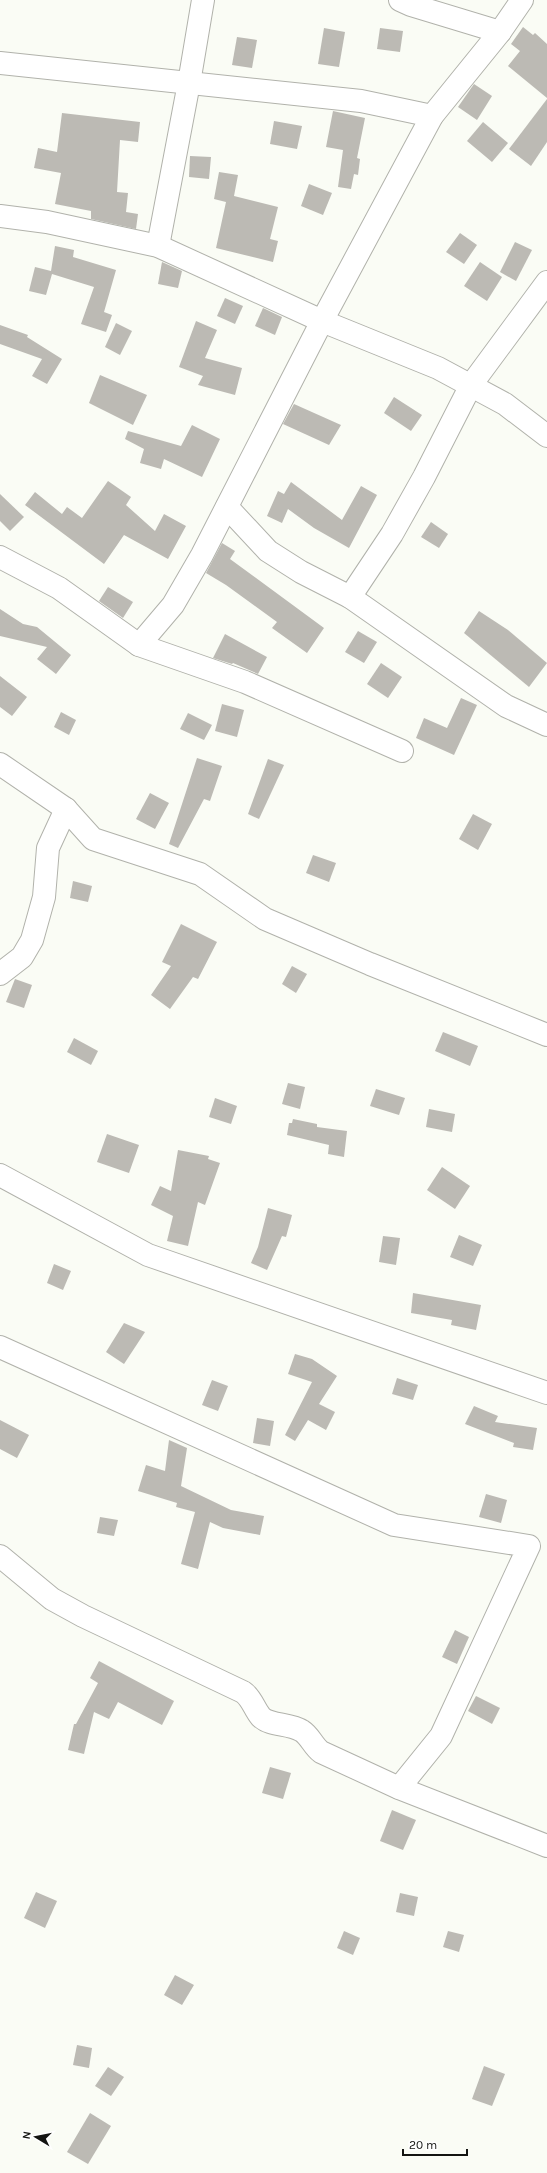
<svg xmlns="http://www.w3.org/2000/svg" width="547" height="2173" viewBox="0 0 547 2173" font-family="Karla,sans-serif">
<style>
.building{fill:#bcbab4}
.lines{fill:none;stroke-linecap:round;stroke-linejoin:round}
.minor-casing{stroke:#b1b2ab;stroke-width:24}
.minor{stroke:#fff;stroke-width:22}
</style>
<rect width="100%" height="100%" fill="#fafcf5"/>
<g class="building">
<polygon points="523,27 533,35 535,33 547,44 547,98 508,66 520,51 511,44"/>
<polygon points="324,28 345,32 339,67 318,64"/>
<polygon points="380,28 403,31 400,52 377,49"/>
<polygon points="237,37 257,40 252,68 232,65"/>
<polygon points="474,84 492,96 477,120 458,107"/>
<polygon points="547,99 547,142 531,166 509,149"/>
<polygon points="333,111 365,118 357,158 360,159 358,175 354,174 351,189 338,187 343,150 326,147"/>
<polygon points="62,113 140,122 138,142 120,140 117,192 128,193 126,212 138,214 136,229 91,219 91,211 55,204 61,173 34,168 38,148 57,152"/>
<polygon points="274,121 302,126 297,149 270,144"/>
<polygon points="483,122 508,143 492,162 467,141"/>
<polygon points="190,156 211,157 209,179 189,177"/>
<polygon points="219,172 238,175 234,196 278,207 270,239 278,241 273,262 216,248 226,202 214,199"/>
<polygon points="309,184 332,193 323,215 301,206"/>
<polygon points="460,233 477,245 464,264 446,252"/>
<polygon points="515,242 532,250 516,281 500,272"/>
<polygon points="55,246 74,250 73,257 116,270 104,312 112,315 106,332 81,324 94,287 52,274 46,295 29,291 35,267 51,271"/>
<polygon points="162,262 182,271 178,288 158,284"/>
<polygon points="480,262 502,277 487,301 464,286"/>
<polygon points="225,298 243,306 235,324 217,316"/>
<polygon points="263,308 282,317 275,335 255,326"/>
<polygon points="196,321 217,330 205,358 242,368 235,395 198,385 203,376 179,367"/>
<polygon points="116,323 132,331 120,355 105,347"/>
<polygon points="0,325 28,335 27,337 62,359 47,384 32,376 42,359 0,344"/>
<polygon points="100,375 147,395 133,425 89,403"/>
<polygon points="394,397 422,415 411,431 384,413"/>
<polygon points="294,404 341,425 329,445 283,424"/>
<polygon points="192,425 220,439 202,477 164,459 161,469 140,463 144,449 125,439 128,431 181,446"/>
<polygon points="108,481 131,497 126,505 155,531 164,514 186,526 168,559 124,535 104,564 25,505 35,492 62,514 67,507 82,518"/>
<polygon points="291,482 342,520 361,486 377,495 349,548 314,528 288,509 282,523 267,516 278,491 284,494"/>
<polygon points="0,494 24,517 10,531 0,521"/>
<polygon points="431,522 448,534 439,548 421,537"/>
<polygon points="222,543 235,551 230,559 324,628 307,653 272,628 277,622 226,585 206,573"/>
<polygon points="108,587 133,602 123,618 99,601"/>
<polygon points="0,609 23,624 37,627 71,655 56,674 37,659 47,647 0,636"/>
<polygon points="479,611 508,630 547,663 529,687 464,633"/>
<polygon points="358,631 377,642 364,663 345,652"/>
<polygon points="225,634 267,657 258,674 233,663 232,664 213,658"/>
<polygon points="381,663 402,677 388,698 367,684"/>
<polygon points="0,676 27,697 12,716 0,707"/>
<polygon points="461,698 477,705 454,755 416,738 424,718 447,728"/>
<polygon points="222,704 244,710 237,737 215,731"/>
<polygon points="61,712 76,720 69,735 54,727"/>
<polygon points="188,713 212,725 204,740 180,729"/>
<polygon points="197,758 222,766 210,801 204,799 178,848 169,844"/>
<polygon points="268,759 284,765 259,819 248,814"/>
<polygon points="150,793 169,803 155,829 136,819"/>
<polygon points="473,814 492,824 478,850 459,839"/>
<polygon points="313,855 336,863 329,882 306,873"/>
<polygon points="73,881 92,886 88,902 70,898"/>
<polygon points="181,924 217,942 198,979 193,977 170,1009 151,995 171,966 162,962"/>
<polygon points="292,966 307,974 296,993 282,984"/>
<polygon points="15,979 32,985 24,1008 6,1002"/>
<polygon points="443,1032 478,1046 470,1066 435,1051"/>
<polygon points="74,1038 98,1051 91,1065 67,1052"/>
<polygon points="288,1083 305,1087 300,1109 282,1104"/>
<polygon points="376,1089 405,1098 399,1115 370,1106"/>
<polygon points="215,1098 237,1106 231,1124 209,1117"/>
<polygon points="429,1109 455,1114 452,1132 426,1127"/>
<polygon points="293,1119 317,1124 317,1127 347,1131 344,1157 328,1154 329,1145 287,1135 289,1123 292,1123"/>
<polygon points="107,1134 139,1145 129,1173 97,1162"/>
<polygon points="178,1150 209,1156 208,1159 220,1163 205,1205 198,1202 188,1246 167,1241 173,1216 151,1205 160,1186 171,1191"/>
<polygon points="442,1167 470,1186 455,1209 427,1190"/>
<polygon points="268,1208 292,1215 286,1237 282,1236 267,1270 251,1263 258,1247"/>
<polygon points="459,1235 482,1245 473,1266 450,1257"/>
<polygon points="383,1236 400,1238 396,1265 379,1262"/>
<polygon points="54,1264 71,1271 63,1290 47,1283"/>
<polygon points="413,1293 481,1305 476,1330 451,1325 452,1320 411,1313"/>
<polygon points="124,1323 145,1332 124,1364 106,1352"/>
<polygon points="295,1354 312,1359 337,1376 319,1404 335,1412 326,1430 308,1420 295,1441 285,1435 312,1382 288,1374"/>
<polygon points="397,1378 418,1385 413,1400 392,1394"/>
<polygon points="212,1380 228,1386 218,1411 202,1405"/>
<polygon points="474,1406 498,1416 495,1422 537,1428 533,1450 513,1447 514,1443 465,1424"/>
<polygon points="257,1418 274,1421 270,1446 253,1443"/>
<polygon points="0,1420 29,1435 17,1458 0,1449"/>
<polygon points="169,1440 187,1448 181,1486 231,1510 264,1516 260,1535 223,1528 210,1522 198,1569 181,1564 195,1512 176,1507 177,1503 138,1491 146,1465 165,1471"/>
<polygon points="486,1494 507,1500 501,1523 479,1517"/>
<polygon points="100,1517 118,1520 114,1536 97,1533"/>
<polygon points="455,1630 469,1637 457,1664 442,1657"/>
<polygon points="99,1661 174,1701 162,1725 118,1702 109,1719 94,1712 84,1754 68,1750 74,1724 76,1724 98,1683 90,1678"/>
<polygon points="476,1696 500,1708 492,1724 468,1711"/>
<polygon points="270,1767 291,1773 283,1799 262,1793"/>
<polygon points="392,1810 416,1820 403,1850 380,1841"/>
<polygon points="36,1892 57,1901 45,1928 24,1918"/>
<polygon points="400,1893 418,1897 414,1916 396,1912"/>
<polygon points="344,1931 360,1938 353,1955 337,1948"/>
<polygon points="448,1931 464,1935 459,1952 443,1947"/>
<polygon points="175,1975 194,1985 182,2005 164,1995"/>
<polygon points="77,2045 92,2048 89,2068 73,2065"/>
<polygon points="484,2066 505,2074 492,2106 472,2099"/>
<polygon points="108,2067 124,2077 111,2096 95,2086"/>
<polygon points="90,2113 111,2126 88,2164 67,2152"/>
</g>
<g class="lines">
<g class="minor-casing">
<g id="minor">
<polyline points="400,0 411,5 500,32"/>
<polyline points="0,63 361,101 432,116"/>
<polyline points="0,216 47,222 158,246 322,321 438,368 505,404 547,436"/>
<polyline points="158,246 189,83 203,0"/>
<polyline points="227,507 268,551 301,572 350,597 506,706 547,725"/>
<polyline points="0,557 59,588 139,645 245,682 402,751"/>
<polyline points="350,597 392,534 424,477 471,385 547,282"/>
<polyline points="139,645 173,605 202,555 322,321 432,116 500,32 522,0"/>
<polyline points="0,764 66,809 93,839 200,874 265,919 370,964 547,1035"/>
<polyline points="0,974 22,957 32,940 44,897 48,848 66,809"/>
<polyline points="0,1175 148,1255 547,1393"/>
<polyline points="0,1347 394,1525 529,1546 441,1736 399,1788"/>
<path d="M0,1556l52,43 31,17 160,76c9,6 11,17 18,25 9,9 29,6 41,14 8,5 11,15 19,21l78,36 148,58"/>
</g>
</g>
<use href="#minor" class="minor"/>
</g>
<g transform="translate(36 2137) rotate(280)" stroke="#ffffff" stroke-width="3" paint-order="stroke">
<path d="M0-3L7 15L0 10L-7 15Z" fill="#131411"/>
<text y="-6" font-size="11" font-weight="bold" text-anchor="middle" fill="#131411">N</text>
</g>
<path d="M403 2149v6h64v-6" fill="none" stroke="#131411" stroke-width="2"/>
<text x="409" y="2149" font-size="12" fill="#131411" stroke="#ffffff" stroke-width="3" paint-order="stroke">20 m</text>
</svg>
